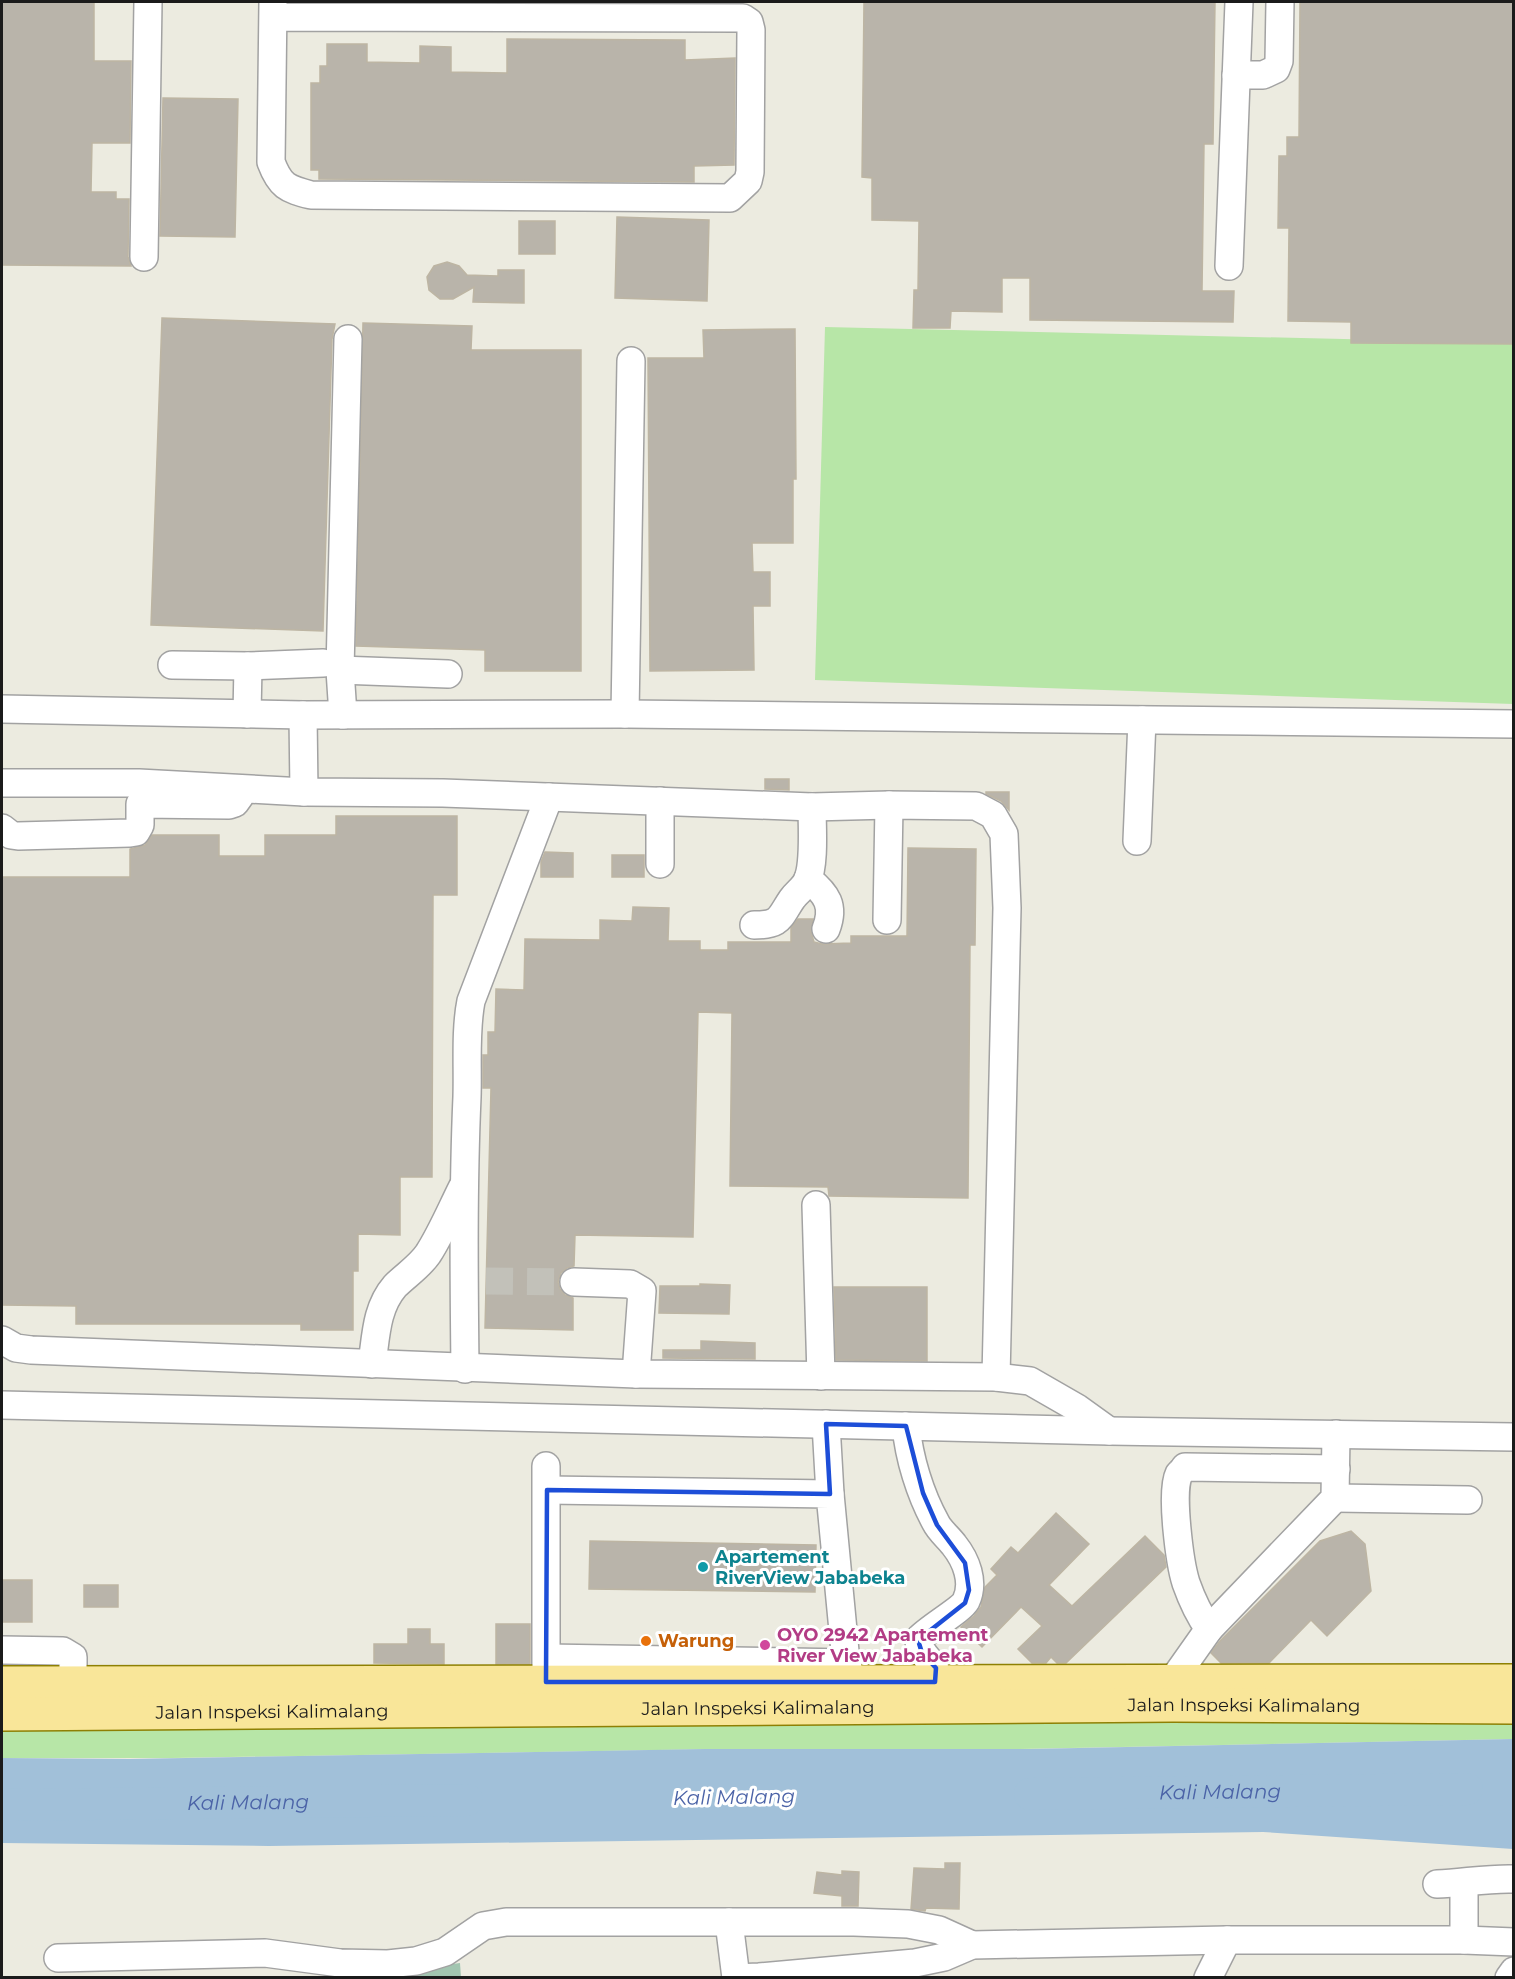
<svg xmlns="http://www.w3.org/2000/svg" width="1515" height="1979" viewBox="0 0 1515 1979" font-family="Montserrat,sans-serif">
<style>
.grass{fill:#b7e6a7}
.cemetery{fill:#a2c5b0}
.water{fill:#a1c0d9}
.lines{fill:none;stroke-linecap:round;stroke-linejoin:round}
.river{stroke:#a1c0d9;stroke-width:32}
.building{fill:#b9b4aa;stroke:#bdb5a3;stroke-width:1.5}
.minor-tunnel{stroke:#c2c1b9;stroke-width:27;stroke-dasharray:27 14;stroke-linecap:butt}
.minor-casing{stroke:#a2a2a2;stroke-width:30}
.major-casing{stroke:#8e8004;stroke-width:36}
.minor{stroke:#fff;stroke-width:27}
.major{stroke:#f9e699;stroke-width:33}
.marked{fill:none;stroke:#1d4ed8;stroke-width:4.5;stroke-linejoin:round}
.culture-dot{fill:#0f9aa8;stroke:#fff;stroke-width:2}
.food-dot{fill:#e8710a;stroke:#fff;stroke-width:2}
.hotel-dot{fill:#d1479c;stroke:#fff;stroke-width:2}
.labels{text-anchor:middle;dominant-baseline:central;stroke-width:6;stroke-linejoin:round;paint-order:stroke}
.culture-label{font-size:18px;font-weight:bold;fill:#0d838f;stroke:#fff;text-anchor:start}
.hotel-label{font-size:18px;font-weight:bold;fill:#b23c85;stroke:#fff;text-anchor:start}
.food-label{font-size:18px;font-weight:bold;fill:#c56008;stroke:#fff;text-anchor:start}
.street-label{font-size:18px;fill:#1b1b1b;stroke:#fff}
.water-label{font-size:20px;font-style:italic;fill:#4b63a7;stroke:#fff}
</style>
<rect width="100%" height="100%" fill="#ecebe0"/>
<g class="grass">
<polygon points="825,327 1513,343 1513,704 815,680"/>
<polygon points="1514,1707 1513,1739 1020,1749 717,1749 172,1758 2,1758 2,1714"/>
</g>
<polygon class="cemetery" points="460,1963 461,1977 361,1977"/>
<polygon class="water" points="1513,1739 1513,1849 1263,1832 269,1846 2,1843 2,1758 130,1759 705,1749 1030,1749"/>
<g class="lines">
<g class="river">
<path id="s1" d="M1030,1794l437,-5"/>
<path id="s2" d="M2,1805l465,-5"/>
</g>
</g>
<g class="building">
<polygon points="2,2 94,2 94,61 131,61 130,143 92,143 91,192 116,192 116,199 129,199 128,257 131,266 2,265"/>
<polygon points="864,2 1215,2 1213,144 1204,144 1202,291 1234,291 1233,322 1030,320 1030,278 1002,278 1002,312 951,311 950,328 913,328 914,290 918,290 919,221 872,220 872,178 862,177"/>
<polygon points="1300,2 1514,2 1514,344 1351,343 1351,322 1288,321 1289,228 1278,228 1279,156 1287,156 1287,137 1299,137"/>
<polygon points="507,39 685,40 685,60 735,58 734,165 694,166 694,182 319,179 319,170 311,170 311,83 320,83 320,66 327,66 327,44 367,44 367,62 420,63 420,46 451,47 451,72 507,73"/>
<polygon points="163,98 238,99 235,237 160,236"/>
<polygon points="617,217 709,220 707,301 615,298"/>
<rect x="519" y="221" width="36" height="33"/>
<polygon points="447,262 459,266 467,275 498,276 498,270 524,270 524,303 473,302 474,287 453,299 440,299 429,290 427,277 434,266"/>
<polygon points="162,318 335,324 332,339 323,631 151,625"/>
<polygon points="363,323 472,326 471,350 581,350 581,671 485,671 485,650 356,646"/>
<polygon points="795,329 796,479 793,479 793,543 752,543 753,572 770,572 770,606 753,606 754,670 650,671 648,358 704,358 703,330"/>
<polygon points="765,779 789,779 789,790 765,789"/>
<polygon points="986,792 1009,792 1009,810 1001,801 986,794"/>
<polygon points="336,816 457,816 457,895 433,895 432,1177 400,1177 400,1235 358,1234 358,1271 353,1271 353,1330 301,1330 301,1324 76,1324 76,1306 2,1305 2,877 130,877 130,849 145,845 152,835 219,835 219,856 265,856 265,835 336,835"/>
<polygon points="908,848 976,849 975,945 970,945 968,1198 829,1196 828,1187 730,1186 732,1013 698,1012 693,1237 575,1235 574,1266 567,1268 561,1273 558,1282 560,1289 565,1295 573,1298 573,1330 485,1328 491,1088 483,1088 483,1055 488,1055 488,1032 495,1032 496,989 524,990 525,939 600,940 600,920 632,921 633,907 669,908 668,941 700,941 700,950 728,950 728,942 791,942 791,928 798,919 813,919 811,932 814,942 822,944 851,943 851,936 907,936"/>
<polygon points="545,852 573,853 573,877 541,877 541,862"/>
<rect x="612" y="855" width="32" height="22"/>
<polygon points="700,1284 730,1285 729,1314 659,1313 660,1286 700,1286"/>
<polygon points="834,1287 927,1287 927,1361 836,1360"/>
<polygon points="701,1341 755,1343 755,1359 663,1358 663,1350 701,1350"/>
<polygon points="1056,1513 1089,1544 1049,1585 1072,1606 1145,1536 1164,1555 1166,1567 1066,1663 1057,1663 1051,1657 1046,1663 1032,1663 1018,1649 1042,1626 1021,1607 982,1647 961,1627 974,1616 981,1607 985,1587 997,1575 991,1569 1011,1547 1018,1553"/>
<polygon points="1351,1531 1365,1544 1371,1591 1327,1636 1311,1620 1269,1663 1221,1663 1211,1653 1220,1641 1320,1541"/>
<polygon points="590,1541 816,1545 815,1592 589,1589"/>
<rect x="2" y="1580" width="30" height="42"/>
<rect x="84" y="1585" width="34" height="22"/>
<rect x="496" y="1624" width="34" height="40"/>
<polygon points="408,1629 430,1629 430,1644 444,1644 444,1664 374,1663 374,1644 408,1644"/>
<polygon points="945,1863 960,1863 959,1909 926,1908 925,1911 911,1909 914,1868 945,1869"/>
<polygon points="842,1871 859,1872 858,1906 842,1906 842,1896 814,1893 817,1872 842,1875"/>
</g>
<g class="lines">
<polyline class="minor-tunnel" points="486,1281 574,1282"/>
<g class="minor-casing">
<g id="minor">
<path d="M273,17l470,1 6,4 2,8 -1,142 -2,9 -18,17 -419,-3c-24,-6 -31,-9 -40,-33l2,-160"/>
<polyline points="1236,75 1263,75 1276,69 1279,61 1280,2"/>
<polyline points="144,257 148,2"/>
<polyline points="1229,266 1239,2"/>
<polyline points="172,665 248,666 323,663"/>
<polyline points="340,670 448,674"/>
<polyline points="2,709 303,715 625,714 1514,724"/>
<polyline points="247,714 248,666"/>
<polyline points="625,714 631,361"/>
<polyline points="303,715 304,792 443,793 812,807 889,805 976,806 993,815 1004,834 1007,908 996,1377"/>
<polyline points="343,715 340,670 348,339"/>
<polyline points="2,783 139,783 304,792"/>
<polyline points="660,801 660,864"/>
<polyline points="2,828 11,835 18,836 130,833 136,832 140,825 140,804 229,805 235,803 240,796"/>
<polyline points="1137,841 1142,720"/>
<path d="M808,879c19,15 27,27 18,50"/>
<polyline points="887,920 889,805"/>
<path d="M754,925c27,0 25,-7 38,-26 5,-7 12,-11 15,-18 8,-16 5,-55 5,-74"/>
<polyline points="816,1205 821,1376"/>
<polyline points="574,1282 630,1284 642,1291 636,1374"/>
<polyline points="2,1340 16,1348 31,1350 636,1374 996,1377 1030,1381 1077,1408 1109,1431"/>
<path d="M372,1364c4,-28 4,-56 23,-78 11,-11 24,-19 33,-32 13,-20 23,-44 34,-66"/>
<path d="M465,1369c-1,-91 -2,-181 2,-272 1,-31 -2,-66 4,-96l78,-204"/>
<polyline points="2,1405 1109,1431 1514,1437"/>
<polyline points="826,1424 830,1494"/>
<path d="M906,1426c3,32 14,68 30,97 4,8 12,14 18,22 12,15 21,37 12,56 -5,9 -37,27 -47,38 0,21 22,22 16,43"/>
<polyline points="547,1490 830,1494 848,1683"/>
<polyline points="1335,1498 1468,1500"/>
<path d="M1209,1629c-10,-14 -17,-29 -23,-46 -6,-19 -16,-91 -7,-109 1,-1 6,-6 6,-7l151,2"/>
<polyline points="2,1650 63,1651 73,1657 73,1702"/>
<polyline points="547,1658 848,1663"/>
<polyline points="546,1675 546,1466"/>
<polyline points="1173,1698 1173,1680 1209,1629 1335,1498 1336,1434"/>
<polyline points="1464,1883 1464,1940"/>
<path d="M1437,1884c26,-1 51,-6 77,-5"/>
<polyline points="729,1922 854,1922 908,1924 939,1930 972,1945"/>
<polyline points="58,1958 265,1953 340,1963 388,1964 416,1961 445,1952 483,1926 506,1922 729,1922 736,1978"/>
<polyline points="736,1978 759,1977 915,1963 944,1957 972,1945 1227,1940 1464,1940 1514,1942"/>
<polyline points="1208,1978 1227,1940"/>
<polyline points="1509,1978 1514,1971"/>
</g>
</g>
<g class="major-casing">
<g id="major">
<polyline points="2,1683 1514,1681"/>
<path id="s3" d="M2,1714l1171,-9 341,2"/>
</g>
</g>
<use href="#minor" class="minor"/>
<use href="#major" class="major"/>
</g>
<path class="marked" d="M826,1424l80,2 17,67 14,32 28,38 4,27 -4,13 -47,37 4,13 14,15 -1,14h-389l1,-192 283,4z"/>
<circle class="culture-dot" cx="703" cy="1567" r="6"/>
<circle class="food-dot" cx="646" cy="1641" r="6"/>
<circle class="hotel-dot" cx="765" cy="1645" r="6"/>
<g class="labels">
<g class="culture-label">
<text x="715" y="1557">Apartement<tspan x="715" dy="21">RiverView Jababeka</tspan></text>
</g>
<g class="hotel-label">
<text x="777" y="1635">OYO 2942 Apartement<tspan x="777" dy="21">River View Jababeka</tspan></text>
</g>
<g class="food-label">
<text x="658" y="1641">Warung</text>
</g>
<g class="street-label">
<text stroke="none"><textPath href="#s3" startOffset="1242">Jalan Inspeksi Kalimalang</textPath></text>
<text stroke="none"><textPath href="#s3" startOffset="756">Jalan Inspeksi Kalimalang</textPath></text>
<text stroke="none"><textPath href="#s3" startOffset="270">Jalan Inspeksi Kalimalang</textPath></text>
</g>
<g class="water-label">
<text stroke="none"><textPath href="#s1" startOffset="190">Kali Malang</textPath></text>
<text transform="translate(734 1797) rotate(-1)">Kali Malang</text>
<text stroke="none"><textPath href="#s2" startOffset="246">Kali Malang</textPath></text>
</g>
</g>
<rect width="1515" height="1979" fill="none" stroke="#1b1b1b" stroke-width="6"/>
</svg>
